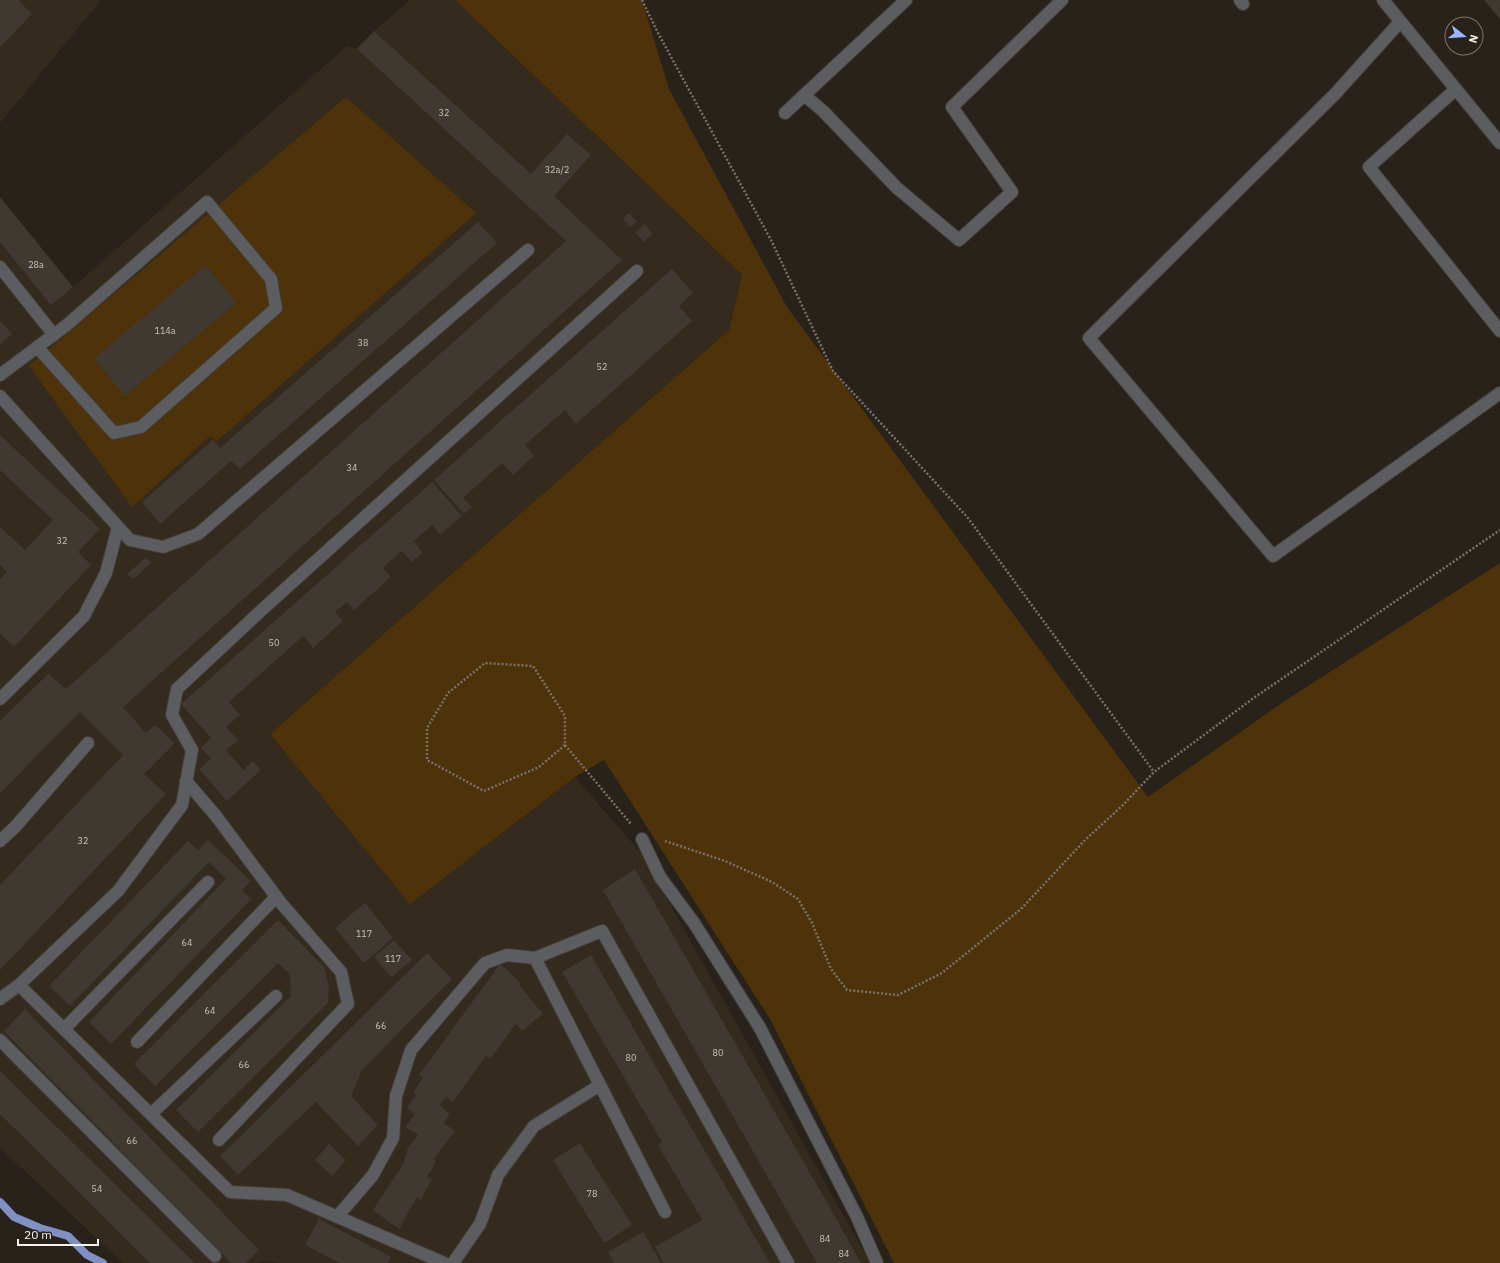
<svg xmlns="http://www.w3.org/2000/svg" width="1500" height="1263" viewBox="0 0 1500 1263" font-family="'IBM Plex Sans',sans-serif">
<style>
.built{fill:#342a1e}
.green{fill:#4e3209}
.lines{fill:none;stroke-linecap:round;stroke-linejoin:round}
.stream{stroke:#8090c2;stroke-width:8}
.building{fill:#403931}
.lane-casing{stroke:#453f37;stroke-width:14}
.path{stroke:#77726b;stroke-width:2.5;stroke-dasharray:2 2;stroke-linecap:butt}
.lane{stroke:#5b5d61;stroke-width:12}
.labels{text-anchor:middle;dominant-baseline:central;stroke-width:3;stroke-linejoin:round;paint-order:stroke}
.number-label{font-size:9px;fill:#c8c3bd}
</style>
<rect width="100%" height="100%" fill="#28221a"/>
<g class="built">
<polygon points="0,0 101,0 0,123"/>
<polygon points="410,0 455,0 742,275 729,330 270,734 410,903 575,777 642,854 870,1263 281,1263 261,1261 258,1263 123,1263 0,1148 0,197 73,287 347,46 357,49 374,31"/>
</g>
<g class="green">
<polygon points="455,0 642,0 669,89 787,307 1148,797 1283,702 1500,563 1500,1263 894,1263 770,1019 604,760 575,777 410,904 270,734 729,330 742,275"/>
<polygon points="346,97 476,213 217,441 210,436 132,507 29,366"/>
</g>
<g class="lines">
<polyline class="stream" points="0,1202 14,1217 40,1228 68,1236 87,1255 103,1263"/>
</g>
<g class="building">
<polygon points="0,0 18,0 32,14 0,47"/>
<polygon points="1484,0 1500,0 1500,19"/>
<polygon points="374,31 531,174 567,134 591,155 554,196 622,260 123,707 146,733 155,725 175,743 144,774 166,794 0,970 0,885 123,755 80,712 0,793 0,721 48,674 66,689 566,241 357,49"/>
<polygon points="0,197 73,287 51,305 0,242"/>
<polygon points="629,213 637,222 630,227 623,218"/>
<polygon points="478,222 497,243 240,469 231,461 160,524 142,502 213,440 220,448"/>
<polygon points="645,224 653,234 644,242 635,232"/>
<polygon points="206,265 236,303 125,396 94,358"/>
<polygon points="672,269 693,293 679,306 692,321 576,424 565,410 525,445 534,456 513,475 502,463 463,498 472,507 464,514 434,480"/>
<polygon points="0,320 12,334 0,344"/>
<polygon points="0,435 100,529 78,552 91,565 14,647 0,633 0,579 7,572 0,565 0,527 25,550 53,520 0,470"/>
<polygon points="432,482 462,516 440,535 432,525 414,541 423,553 412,562 402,551 383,568 391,577 354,610 347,602 335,612 343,621 313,648 303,636 229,702 240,715 226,727 238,740 226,750 243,770 253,761 261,770 227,801 199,769 211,759 201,748 211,738 181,704"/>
<polygon points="146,557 151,563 133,579 127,574"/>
<polygon points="208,840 251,881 242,890 251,899 111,1044 89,1022 226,879 209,862 70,1006 49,986 188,841 198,850"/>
<polygon points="635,869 833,1213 861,1263 817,1263 603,890"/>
<polygon points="365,903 393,938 364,963 335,928"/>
<polygon points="278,920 324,967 329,987 328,1003 198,1132 176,1110 291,996 290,974 278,963 155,1086 134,1064"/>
<polygon points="394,940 412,960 391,977 374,957"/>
<polygon points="427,953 452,979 362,1070 351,1096 378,1125 358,1146 316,1102 238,1175 220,1156"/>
<polygon points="591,955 770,1263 664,1263 655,1247 702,1220 658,1145 662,1142 562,972"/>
<polygon points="500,964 522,984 519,985 543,1014 522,1031 516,1024 490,1059 486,1056 453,1102 446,1097 439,1105 450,1114 444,1123 455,1131 434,1159 436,1162 427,1177 432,1179 421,1200 417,1197 399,1229 373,1210 403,1164 408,1148 418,1135 405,1127 415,1114 407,1108 416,1095 413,1093 423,1078 419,1075"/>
<polygon points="25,1009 259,1250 246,1263 231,1263 4,1031"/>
<polygon points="0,1071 195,1263 150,1263 0,1114"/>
<polygon points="580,1143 632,1225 604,1243 553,1160"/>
<polygon points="329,1144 346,1160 332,1176 315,1160"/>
<polygon points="319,1219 391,1257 388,1263 340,1263 305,1245"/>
<polygon points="643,1232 661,1263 614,1263 608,1252"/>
</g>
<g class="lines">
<g class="lane-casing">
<g id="lane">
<polyline points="1240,0 1243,4"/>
<polyline points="1383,0 1500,143"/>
<polyline points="1400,22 1335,94 1089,338 1273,556 1500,393"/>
<polyline points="1456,89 1369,167 1500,331"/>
<polyline points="804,95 823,111 897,188 959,240 1012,192 952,107 1062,0"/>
<polyline points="785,113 906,0"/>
<polyline points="0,267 54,335"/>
<polyline points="0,375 68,324 207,202 271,279 276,308 141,427 114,433 38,348"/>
<polyline points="0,396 130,540 163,547 198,534 528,250"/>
<polyline points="0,699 84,616 106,573 118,527"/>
<polyline points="186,781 216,816 281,903 341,972 348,1004 219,1140"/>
<polyline points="642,839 660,877 694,923 760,1028 857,1217 877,1263"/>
<polyline points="0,841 16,826 88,743"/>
<polyline points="535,958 665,1212"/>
<polyline points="19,985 230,1192 287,1195 444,1263"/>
<polyline points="0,999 19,985 118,891 182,805 192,750 172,715 177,689 265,607 637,271"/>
<polyline points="64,1029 208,882"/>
<polyline points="0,1040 215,1256"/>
<polyline points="137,1042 276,897"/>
<polyline points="151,1114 276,996"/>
<polyline points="337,1217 373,1175 393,1138 396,1096 411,1050 485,963 507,955 535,958 602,931 788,1263"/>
<polyline points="453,1263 480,1224 498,1175 534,1126 600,1085"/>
</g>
</g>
<g class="path">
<polyline points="642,0 658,33 771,240 833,371 968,518 1154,772"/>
<polyline points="565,745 539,767 484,791 427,760 427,728 448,693 485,663 533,666 565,716 565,745 631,824"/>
<polyline points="665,841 725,861 772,882 798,899 812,923 831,969 847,990 898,995 942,973 1021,909 1086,839 1121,807 1154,772 1255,697 1500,530"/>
</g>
<use href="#lane" class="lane"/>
</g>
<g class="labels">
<g class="number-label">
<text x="444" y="112">32</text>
<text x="557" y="169">32a/2</text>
<text x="36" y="264">28a</text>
<text x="165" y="330">114a</text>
<text x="363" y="342">38</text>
<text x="602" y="366">52</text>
<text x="352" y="467">34</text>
<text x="62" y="540">32</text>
<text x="274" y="642">50</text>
<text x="83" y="840">32</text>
<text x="364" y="933">117</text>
<text x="187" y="942">64</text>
<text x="393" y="958">117</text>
<text x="210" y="1010">64</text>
<text x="381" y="1025">66</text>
<text x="718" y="1052">80</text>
<text x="631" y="1057">80</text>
<text x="244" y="1064">66</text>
<text x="132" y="1140">66</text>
<text x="97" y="1188">54</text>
<text x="592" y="1193">78</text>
<text x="825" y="1238">84</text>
<text x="844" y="1253">84</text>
</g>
</g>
<g transform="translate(1464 36) rotate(107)"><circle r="19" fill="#28221a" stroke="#7a756e"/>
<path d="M0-3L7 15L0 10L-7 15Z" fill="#9ab5fd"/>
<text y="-6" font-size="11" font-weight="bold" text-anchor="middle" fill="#f5f1ec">N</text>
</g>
<path d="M18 1239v6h80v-6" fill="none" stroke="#f5f1ec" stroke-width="2"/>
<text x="24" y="1239" font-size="12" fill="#f5f1ec" stroke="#28221a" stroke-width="3" paint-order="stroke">20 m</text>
</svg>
